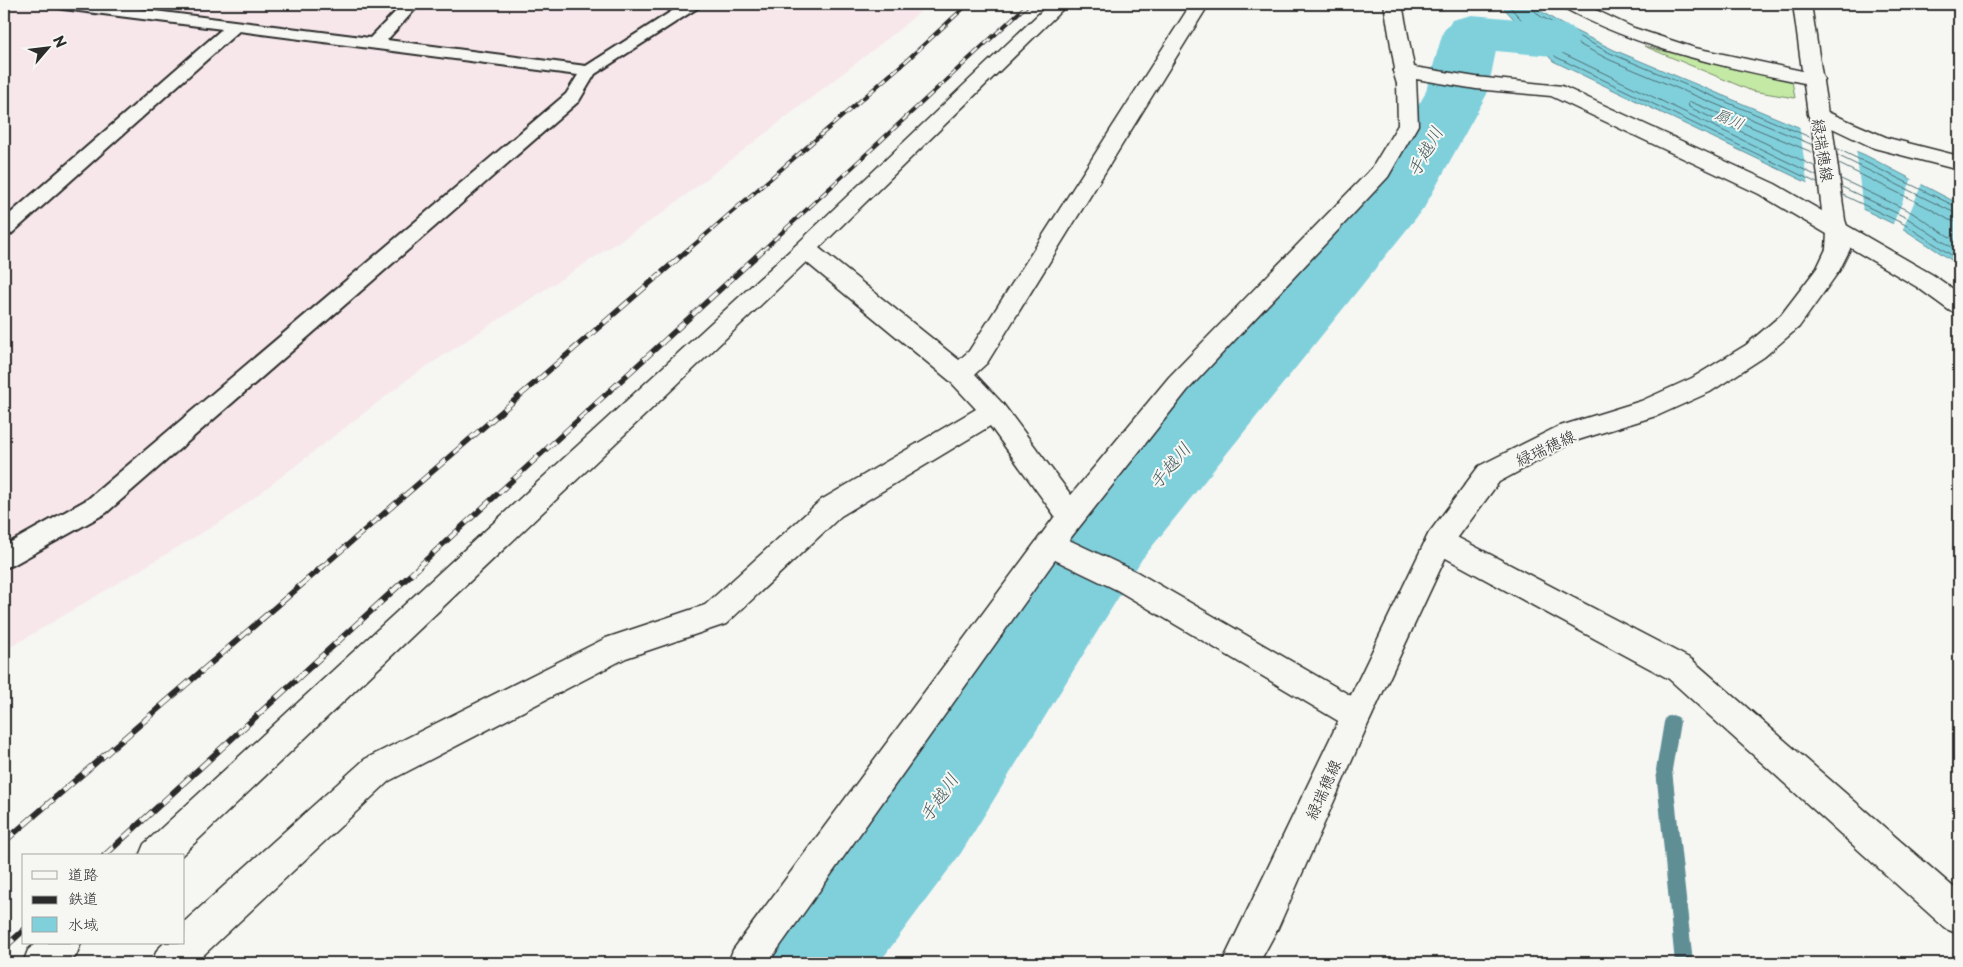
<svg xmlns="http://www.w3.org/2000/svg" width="1963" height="967" viewBox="0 0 1963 967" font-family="'Playpen Sans','Klee One',sans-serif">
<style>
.built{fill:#f7e7eb}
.green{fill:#c3e9a4;stroke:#778a68}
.water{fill:#80d0dc;stroke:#5e8e95}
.pier{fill:#f6f6f2}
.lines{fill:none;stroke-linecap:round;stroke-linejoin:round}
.shore{stroke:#4d6d72;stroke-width:1}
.stream{fill:#5e8e95;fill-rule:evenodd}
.river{fill:#80d0dc;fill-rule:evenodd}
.lane-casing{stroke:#2b2b2b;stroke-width:4}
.street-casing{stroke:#2b2b2b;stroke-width:3}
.secondary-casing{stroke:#2b2b2b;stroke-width:3}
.lane{fill:#f6f6f2;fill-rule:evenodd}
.street{fill:#f6f6f2;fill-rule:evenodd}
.secondary{fill:#f6f6f2;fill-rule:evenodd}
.rail-far2-casing{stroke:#2b2b2b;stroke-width:4}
.rail-far1-casing{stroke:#2b2b2b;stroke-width:5.5}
.rail-casing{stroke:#2b2b2b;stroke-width:6}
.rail-far2{stroke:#f6f6f2;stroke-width:2.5;stroke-dasharray:8;stroke-linecap:butt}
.rail-far1{stroke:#f6f6f2;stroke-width:4;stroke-dasharray:11;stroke-linecap:butt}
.rail{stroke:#f6f6f2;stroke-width:4.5;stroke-dasharray:13;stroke-linecap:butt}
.labels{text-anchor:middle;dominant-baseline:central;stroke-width:4;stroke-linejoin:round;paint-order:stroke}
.far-water-label{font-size:15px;font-style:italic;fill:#445d60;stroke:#f6f6f2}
.street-label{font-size:16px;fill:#2b2b2b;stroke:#f6f6f2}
.water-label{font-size:18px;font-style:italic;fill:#445d60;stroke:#f6f6f2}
</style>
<rect width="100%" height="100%" fill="#f6f6f2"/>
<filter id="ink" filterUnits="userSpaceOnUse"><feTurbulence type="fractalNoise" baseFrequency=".02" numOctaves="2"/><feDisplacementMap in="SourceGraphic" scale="10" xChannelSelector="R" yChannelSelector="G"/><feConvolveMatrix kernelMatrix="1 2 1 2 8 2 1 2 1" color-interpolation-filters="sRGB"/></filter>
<g filter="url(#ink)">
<polygon class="built" points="4,4 929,4 896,32 661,214 412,376 230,516 4,651"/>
<polygon class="green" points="1644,46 1729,68 1792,81 1795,98 1752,91"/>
<polygon class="water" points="1500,4 1530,4 1561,24 1614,50 1865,155 1959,204 1959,265 1902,228 1553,61"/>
<g class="pier">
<polygon points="1799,124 1856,148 1863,213 1808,187"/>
<polygon points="1913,176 1923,181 1902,231 1892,226"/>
</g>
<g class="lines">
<g class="shore">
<polyline points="1507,4 1556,57 1817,183"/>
<polyline points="1528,4 1540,16 1610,53 1812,138"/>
<polyline points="1813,145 1610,60 1541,25 1538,26 1560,52 1817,176"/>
<polyline points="1836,148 1959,208"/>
<polyline points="1814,153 1691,102 1688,103 1689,107 1816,167"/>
<polyline points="1837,155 1959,215"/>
<polyline points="1839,164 1929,208 1949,220 1959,222"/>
<polyline points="1841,179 1911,212 1959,243"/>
<polyline points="1842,187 1907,218 1959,252"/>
<polyline points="1843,195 1904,224 1959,260"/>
</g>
<polygon class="stream" points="1672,715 1678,717 1680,722 1672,770 1693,963 1675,963 1656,770 1664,722 1666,717"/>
<polygon class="river" points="1472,15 1552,22 1572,27 1581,39 1572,51 1552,56 1496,51 1487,94 1424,208 1142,559 961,853 879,963 754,963 771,924 889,781 1080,509 1374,181 1425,94 1443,32 1452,20"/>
<g class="lane-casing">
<polygon id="lane" points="55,4 99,4 370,38 403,4 420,4 387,40 586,66 683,4 701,4 699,7 595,74 579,101 106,513 13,565 4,568 4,546 88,499 566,94 578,75 239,31 11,234 4,235 4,219 222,29 63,9 57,7"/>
</g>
<g class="street-casing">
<g id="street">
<polygon points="1049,4 1068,4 819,248 959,360 969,351 1191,4 1209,4 987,363 975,374 1003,404 1071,495 1169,377 1372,168 1398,125 1397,84 1393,71 1395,69 1384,4 1402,4 1414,67 1476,77 1562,86 1775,184 1933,275 1959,293 1959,313 1950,311 1917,287 1759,194 1551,96 1476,89 1416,79 1418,125 1388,177 1187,391 1069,540 1137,572 1367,705 1372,715 1367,725 1356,730 1345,725 1117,590 1055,560 768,963 728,963 733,950 1055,516 990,426 841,516 726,624 626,658 389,781 195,963 152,963 157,950 164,943 184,943 185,921 365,759 606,638 705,605 821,500 976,409 950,381 806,262 181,856 139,856 144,844 797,244"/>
<path d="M1561,4h22l51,24 61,20 126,27 3,4 -3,4 -7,2c-87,-17 -172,-35 -250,-77z"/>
<polygon points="1818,108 1888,138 1959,156 1959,170 1874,148 1811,118 1808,114 1811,110"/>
<polygon points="1439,529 1449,533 1691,659 1959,892 1959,934 1946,929 1669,679 1429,549 1425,541 1429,533"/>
<polygon points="36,943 81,943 76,956 68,963 23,963 28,950"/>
</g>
</g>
<g class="secondary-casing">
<polygon id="secondary" points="1793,4 1811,4 1828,114 1832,125 1845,220 1849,232 1850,249 1839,271 1799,327 1764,357 1710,392 1659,415 1575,441 1499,482 1450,548 1368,724 1278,928 1259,963 1222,963 1429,533 1479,466 1557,427 1641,401 1692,378 1746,345 1781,315 1817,268 1826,249 1827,232 1823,220 1812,125 1808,114"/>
</g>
<use href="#lane" class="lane"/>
<use href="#street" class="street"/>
<use href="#secondary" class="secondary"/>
<g class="rail-far2-casing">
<g id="rail-far2">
<polyline points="687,251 906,61 968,4"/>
<polyline points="762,251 1028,4"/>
</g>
</g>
<g class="rail-far1-casing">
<g id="rail-far1">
<polyline points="321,568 688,250"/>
<polyline points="417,568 763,250"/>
</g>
</g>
<g class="rail-casing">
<g id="rail">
<polyline points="4,842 322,567"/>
<polyline points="104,856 419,567"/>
<polyline points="4,948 24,930"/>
</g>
</g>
<use href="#rail-far2" class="rail-far2"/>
<use href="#rail-far1" class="rail-far1"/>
<use href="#rail" class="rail"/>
</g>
</g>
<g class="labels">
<g class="far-water-label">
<text transform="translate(1730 118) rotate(23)">扇川</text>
</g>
<g class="street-label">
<text transform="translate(1824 150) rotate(81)">緑瑞穂線</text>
<text transform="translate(1545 447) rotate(-25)">緑瑞穂線</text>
<text transform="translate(1322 789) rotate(-66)">緑瑞穂線</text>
</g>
<g class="water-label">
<text transform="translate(1424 151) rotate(-61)">手越川</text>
<text transform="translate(1169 465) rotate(-50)">手越川</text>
<text transform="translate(938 797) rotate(-56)">手越川</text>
</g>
</g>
<rect width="1963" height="967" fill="none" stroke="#f6f6f2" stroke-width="20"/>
<rect x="10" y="10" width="1943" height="947" fill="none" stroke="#2b2b2b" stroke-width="2" filter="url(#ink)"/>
<rect x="22" y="854" width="162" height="90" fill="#f6f6f2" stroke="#a5a5a2"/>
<rect x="32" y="871" width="25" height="8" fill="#f6f6f2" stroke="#a5a5a2"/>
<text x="68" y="880" font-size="15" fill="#2b2b2b">道路</text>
<rect x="32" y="896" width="25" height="8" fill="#2b2b2b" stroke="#a5a5a2"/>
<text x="68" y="904" font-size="15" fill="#2b2b2b">鉄道</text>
<rect x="32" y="917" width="25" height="15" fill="#80d0dc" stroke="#a5a5a2"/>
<text x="68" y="930" font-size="15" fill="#2b2b2b">水域</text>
<g transform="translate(48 48) rotate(62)" stroke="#f6f6f2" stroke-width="4" paint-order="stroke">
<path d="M0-4L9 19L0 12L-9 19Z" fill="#2b2b2b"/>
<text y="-8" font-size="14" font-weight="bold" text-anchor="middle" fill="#2b2b2b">N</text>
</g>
</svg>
